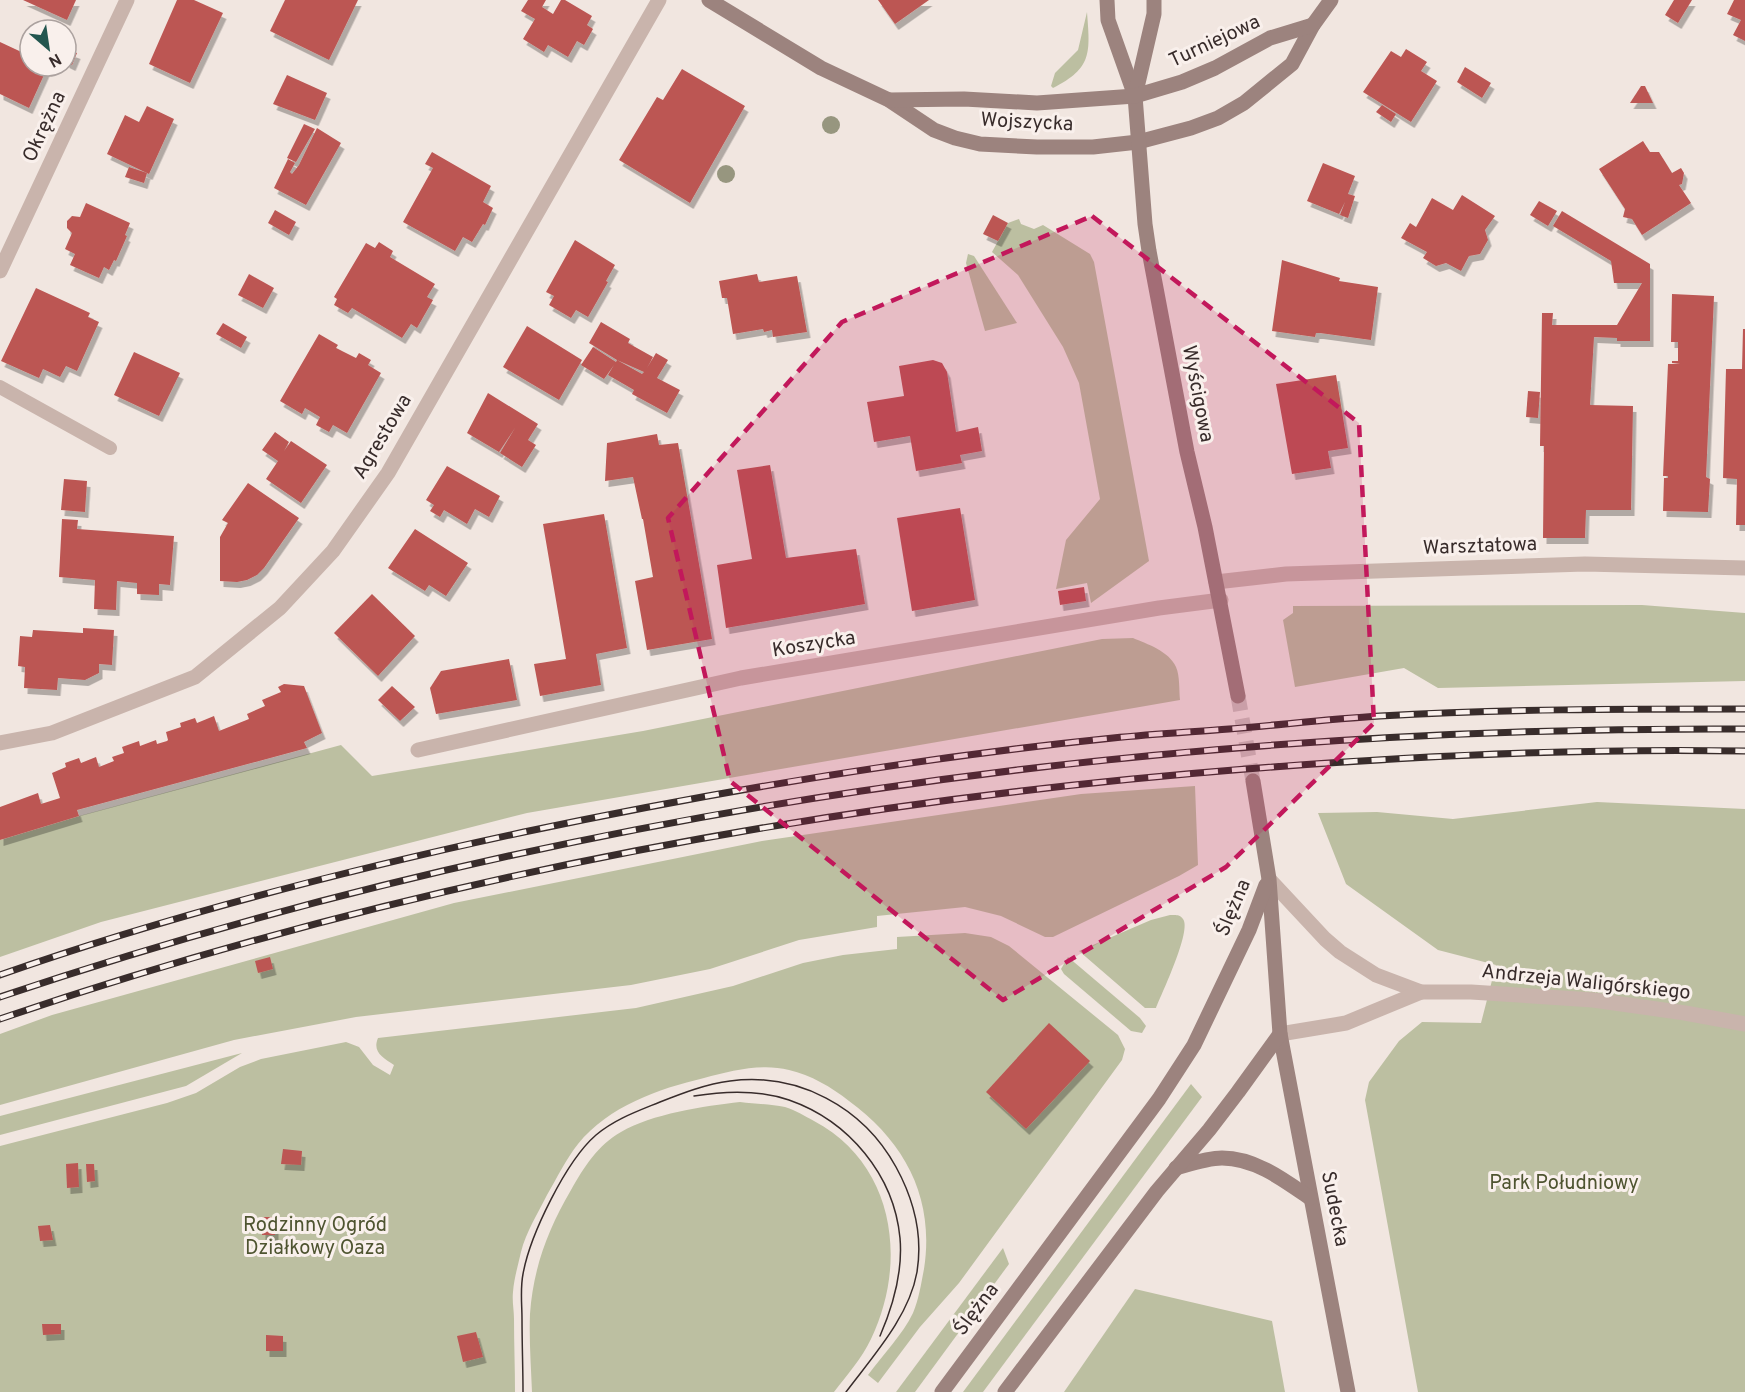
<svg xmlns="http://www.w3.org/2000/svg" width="1745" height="1392" viewBox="0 0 1745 1392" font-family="Overpass,sans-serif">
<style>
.green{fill:#bcbfa1}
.building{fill:#bc5653;filter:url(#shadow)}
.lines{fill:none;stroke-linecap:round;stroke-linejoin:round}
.secondary-tunnel{stroke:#ccc1bc;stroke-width:15;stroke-dasharray:15 8;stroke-linecap:butt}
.lane{stroke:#c9b4ac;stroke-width:14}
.street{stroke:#c9b4ac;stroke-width:15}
.secondary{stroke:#9c837e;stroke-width:15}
.tram{stroke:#382c2b;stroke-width:1.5}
.rail-casing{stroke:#382c2b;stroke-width:7}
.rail{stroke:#f9f0ec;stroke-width:4.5;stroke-dasharray:14;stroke-linecap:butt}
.tree{fill:#97967f}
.marked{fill:#c2185b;fill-opacity:0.2;stroke:#c2185b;stroke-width:4.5;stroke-dasharray:12 8;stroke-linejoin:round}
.labels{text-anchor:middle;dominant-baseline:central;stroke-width:6;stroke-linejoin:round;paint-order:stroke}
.street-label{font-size:20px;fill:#382c2b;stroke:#f9f0ec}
.park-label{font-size:20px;fill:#4e5430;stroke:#f9f0ec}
</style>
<defs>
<filter id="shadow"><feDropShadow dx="3.5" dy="6" stdDeviation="0" flood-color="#0004"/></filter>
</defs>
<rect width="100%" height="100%" fill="#f1e6e0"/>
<g class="green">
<path d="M1087,12c3,40 6,56 -34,76l-2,-2 4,-13 23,-23z"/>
<polygon points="1019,219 1021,224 1034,229 1043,225 1090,254 1094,262 1149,561 1091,603 1087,583 1056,589 1066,540 1100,499 1079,383 1063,347 1018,275 992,252 1008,223"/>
<polygon points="968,254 974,256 1017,323 985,331 966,263"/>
<polygon points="1642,605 1745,613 1745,681 1438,688 1404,668 1295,687 1283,620 1293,613 1293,606"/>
<path d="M1133,638c14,6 36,13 43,29 4,9 3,23 4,33l-653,113 -426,109 -101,35v-117l79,-24 262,-71 31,31 271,-45 459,-92z"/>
<polygon points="1195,786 1198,865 1179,876 1053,937 1045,937 1001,916 965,907 877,916 877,927 799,940 710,969 631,985 356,1017 234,1040 0,1105 0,1034 52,1015 454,903 762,841 1081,794"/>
<polygon points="1597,802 1745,809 1745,1392 1418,1392 1365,1100 1369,1082 1399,1041 1422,1022 1481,1023 1496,965 1438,950 1346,884 1318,813 1377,812 1453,819"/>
<path d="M1170,915c5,0 10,-1 13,4 9,11 -21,74 -27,89h-11l-66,-57 72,-31z"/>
<path d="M965,933l26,4 18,9 109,89 7,14 -3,11 -163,223 -39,44 -42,56 -10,-8c14,-19 35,-41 45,-62 6,-14 8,-29 11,-44 11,-71 -19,-127 -75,-168 -18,-14 -38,-26 -60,-31 -28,-7 -58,1 -85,8 -46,11 -95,28 -126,66 -12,15 -21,34 -31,51 -9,18 -21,37 -26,57 -3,13 -7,27 -8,40 -1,9 1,18 1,27 0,25 1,49 1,73h-515v-246l167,-43 29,-10 44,-26 21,-8 85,-17 13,5 14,18 17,10 4,-10c-11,-7 -22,-13 -16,-27l258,-30 97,-22 70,-23 40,-8 54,-6v-12z"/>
<polygon points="1068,957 1140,1018 1146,1026 1142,1033 1131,1031 1064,974 1061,969"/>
<polygon points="242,1053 186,1086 0,1135 0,1116"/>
<polygon points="1191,1084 1202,1097 983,1392 963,1392"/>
<path d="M740,1102c15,2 31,2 45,5 10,3 20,9 29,14 81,43 94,141 57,218 -9,19 -24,36 -37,53h-302c-1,-26 -3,-52 -2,-78 3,-45 18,-85 41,-124 13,-23 27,-45 50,-58 30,-18 84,-26 119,-30z"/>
<polygon points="1003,1248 1009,1264 915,1392 896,1392"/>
<polygon points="1135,1289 1272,1321 1285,1392 1064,1392"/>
</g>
<g class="building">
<polygon points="23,0 76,0 67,20"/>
<polygon points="177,0 194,0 223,13 190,83 149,64"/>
<polygon points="285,0 358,0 329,60 270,31"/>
<polygon points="528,0 546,0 542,7 553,14 561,0 565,0 592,16 587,25 593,29 584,45 577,41 568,57 548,45 544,52 523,39 535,19 521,11"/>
<polygon points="878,0 929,0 895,24"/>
<polygon points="1674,0 1692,0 1678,23 1665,15"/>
<polygon points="1734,0 1745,0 1745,41 1733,35 1741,20 1727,14"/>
<polygon points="0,42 30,56 30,66 48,66 29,108 0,94"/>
<polygon points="66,49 77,53 72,65 66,62"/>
<polygon points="1406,49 1427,62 1421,71 1437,81 1411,122 1363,92 1391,51 1401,57"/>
<polygon points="1465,67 1491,83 1482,98 1457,82"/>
<polygon points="682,69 745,106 690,203 619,160 657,97 663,100"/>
<polygon points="287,75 327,93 315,120 273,104"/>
<polygon points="1641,86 1645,86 1653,103 1630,103"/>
<polygon points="1382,105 1396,114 1391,122 1376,112"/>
<polygon points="147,106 174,119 149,174 107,154 125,115 139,122"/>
<polygon points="304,124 315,129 296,162 287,158"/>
<polygon points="317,128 341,143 306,205 274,188 288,159 295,163 290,172 292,174 299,165"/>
<polygon points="1643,141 1650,152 1659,152 1672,173 1681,168 1684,173 1682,184 1679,185 1691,203 1642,235 1632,219 1623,217 1625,209 1599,169"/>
<polygon points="432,152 491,186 483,202 493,208 485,225 483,224 472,242 463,237 455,251 403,222 433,168 425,164"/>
<polygon points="1323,163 1355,176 1348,194 1355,196 1348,218 1340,215 1345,202 1339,214 1307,201"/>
<polygon points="129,167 147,173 144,183 125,177"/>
<polygon points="1462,195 1495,216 1485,230 1488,240 1480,254 1469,256 1461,271 1446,263 1436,266 1423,258 1427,252 1401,238 1410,223 1416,227 1432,198 1453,210"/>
<polygon points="1539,201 1557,211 1548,226 1530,215"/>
<polygon points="86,203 130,223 125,235 127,236 116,261 114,260 109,270 104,267 99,278 70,265 75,254 65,249 72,233 67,228 67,221 72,216 80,217"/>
<polygon points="275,210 296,222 289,235 268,223"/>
<polygon points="1562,211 1650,264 1650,341 1617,341 1617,338 1594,337 1590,405 1633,406 1631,510 1586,510 1585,538 1543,538 1544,446 1540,446 1542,313 1553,313 1552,325 1617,325 1642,283 1614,283 1611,261 1553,226"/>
<polygon points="993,215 1008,223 998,241 983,234"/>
<polygon points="575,240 615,265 606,281 608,282 588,317 576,310 571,318 549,305 554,296 546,292"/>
<polygon points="379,242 393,251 390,257 435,284 427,297 433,300 417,328 411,324 402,338 352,308 348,313 334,305 337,299 334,297 366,243 375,248"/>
<polygon points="1282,260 1340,278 1339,281 1378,287 1371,340 1320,333 1316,333 1315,337 1272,331"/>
<polygon points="249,274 274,288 263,308 238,295"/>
<polygon points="757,274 759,282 797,276 807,332 773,337 772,330 764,332 763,329 733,334 727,298 722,298 719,281"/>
<polygon points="36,288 90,313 88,317 99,322 77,371 66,366 60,377 43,369 39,378 1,361"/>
<polygon points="1672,294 1714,296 1706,477 1710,479 1708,512 1663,511 1664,478 1668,478 1668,476 1663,476 1668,364 1680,364 1672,363 1672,361 1678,361 1678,342 1671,342"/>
<polygon points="601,322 630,339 628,343 653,357 647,368 656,353 668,360 657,378 680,390 667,413 632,394 634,390 608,375 614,365 604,379 581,365 593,347 616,362 617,360 642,374 644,372 617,360 589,343"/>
<polygon points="223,323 247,337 241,348 216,334"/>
<polygon points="527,326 582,360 559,400 503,367"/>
<polygon points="1743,329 1745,329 1745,525 1736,525 1737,479 1723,478 1726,369 1742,369"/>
<polygon points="319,334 338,345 336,348 356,358 359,353 371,360 368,365 381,373 347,433 333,425 329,432 316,425 320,417 305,408 302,414 280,401"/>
<polygon points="134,352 180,373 159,416 114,395"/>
<polygon points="933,360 942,363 947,372 956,432 978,427 982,451 960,455 962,463 916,471 910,436 874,442 867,402 904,396 899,366"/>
<polygon points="1336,375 1348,448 1328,451 1331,468 1292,474 1276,384"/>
<polygon points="1528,391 1540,392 1538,418 1526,417"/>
<polygon points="488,393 538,424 528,440 536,445 522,467 500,453 515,428 499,452 467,433"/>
<polygon points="275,432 289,442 284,451 291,441 327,465 301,503 266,479 278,461 262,450"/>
<polygon points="657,434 659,445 678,443 712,639 647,650 635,581 653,577 643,519 642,519 633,477 605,481 607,443"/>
<polygon points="770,465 786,558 856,549 865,604 726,628 717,565 752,559 737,470"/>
<polygon points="447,466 500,496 489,517 475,509 467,524 444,510 440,517 430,511 434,505 426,500"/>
<polygon points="64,479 87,481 85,512 61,510"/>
<polygon points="248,483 299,518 264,568 257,575 247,580 237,582 220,581 220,537 228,523 222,520"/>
<polygon points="960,508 975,600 912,611 897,518"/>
<polygon points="604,514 627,648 596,654 601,685 540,696 534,664 566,659 543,524"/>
<polygon points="62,519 78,520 77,529 174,536 170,585 159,584 159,595 137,594 137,583 117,581 116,610 94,609 95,580 59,577"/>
<polygon points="415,529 468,563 446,596 429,585 425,591 388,568"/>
<polygon points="1084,587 1086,601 1060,605 1058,591"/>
<polygon points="372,594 415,636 378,676 334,633"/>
<polygon points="83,628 114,630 112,665 99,664 99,673 85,680 58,678 57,690 24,688 25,667 18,666 20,636 32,637 33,630 83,633"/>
<polygon points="509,659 517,700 436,714 430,688 441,671"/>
<polygon points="284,684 304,686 322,733 304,742 307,748 77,810 79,816 0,840 0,807 38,793 41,804 60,798 52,773 66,767 65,763 79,758 81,763 96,757 99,767 114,761 112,757 124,753 122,747 139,741 140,746 156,740 157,744 167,741 168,740 166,732 181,727 180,723 195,718 197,723 214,716 219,731 249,719 247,714 265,706 262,700 281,692 278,687"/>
<polygon points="392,686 415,707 400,721 378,700"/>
<polygon points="270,957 273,969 258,973 255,961"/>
<polygon points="1049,1023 1090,1061 1026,1129 986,1092"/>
<polygon points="283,1149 302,1151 301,1165 281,1164"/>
<polygon points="78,1163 79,1187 67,1188 66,1164"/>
<polygon points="86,1164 94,1164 95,1181 87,1182"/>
<rect x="262" y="1217" width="13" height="18"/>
<polygon points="50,1225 53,1240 40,1241 38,1226"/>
<polygon points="42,1324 61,1324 61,1334 43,1335"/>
<polygon points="476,1332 483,1357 463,1362 457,1336"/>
<polygon points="266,1335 283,1336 283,1351 266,1351"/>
</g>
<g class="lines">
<polyline class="secondary-tunnel" points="1238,696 1253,781"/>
<polyline class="lane" points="0,387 110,448"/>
<g class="street">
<polyline points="0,271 127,0"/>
<polyline points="1216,582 1286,574 1585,564 1745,568"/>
<polyline points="0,743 52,733 195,677 280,608 333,551 388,473 659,0"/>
<polyline points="418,750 741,678 1159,608 1221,600"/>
<polyline points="1269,879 1325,939 1340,952 1376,975 1421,992 1471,992 1593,1000 1685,1013 1745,1024"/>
<polyline points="1280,1034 1346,1023 1421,992"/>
</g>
<g class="secondary">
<polyline points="709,0 821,68 889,100 934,130 955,138 980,144 1037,147 1093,147 1138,142 1191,128 1218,118 1244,103 1292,64 1313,25 1331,0"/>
<polyline points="1107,0 1108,20 1135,96 1145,224 1149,251 1187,452 1205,527 1238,696"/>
<polyline points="1135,96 1154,14 1154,0"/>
<polyline points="889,100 964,99 1037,103 1135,96 1182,82 1215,68 1270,38 1313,25"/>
<polyline points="1253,781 1269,879 1280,1034 1348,1392"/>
<path d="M1176,1168c14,-4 31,-10 46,-10 33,0 62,22 88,40"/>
<polyline points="942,1392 1159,1099 1194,1045 1249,930 1266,885"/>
<polyline points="1005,1392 1157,1191 1209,1130 1238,1092 1280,1034"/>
</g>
<g class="tram">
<path d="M694,1096c30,-5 66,-6 95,4 60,21 105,75 111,138 3,34 -7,68 -20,98"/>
<path d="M523,1392c0,-24 -1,-48 -1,-73 0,-15 -2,-30 1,-45 7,-39 43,-113 73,-139 19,-16 42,-24 64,-33 23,-9 46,-18 70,-21 68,-9 133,26 166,86 17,31 27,68 21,105 -8,45 -44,84 -71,120"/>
</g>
<g class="rail-casing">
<g id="rail">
<path d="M0,975c171,-60 347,-105 524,-143 195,-41 392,-74 589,-94 39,-4 77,-6 116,-9 50,-4 100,-10 151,-13 121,-7 243,-7 365,-7"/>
<path d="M0,997c560,-189 1155,-271 1745,-268"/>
<path d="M0,1019c402,-137 823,-217 1246,-250 167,-13 332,-21 499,-18"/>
</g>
</g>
<use href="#rail" class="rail"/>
</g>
<g class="tree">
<circle cx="831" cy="125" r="9"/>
<circle cx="726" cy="174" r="9"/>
</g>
<path class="marked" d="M1092,216l267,207 15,300 -148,144 -223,133 -273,-219 -62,-263 174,-196z"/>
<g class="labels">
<g class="street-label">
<text transform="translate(1215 42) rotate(-25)">Turniejowa</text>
<text transform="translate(1027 123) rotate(3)">Wojszycka</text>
<text transform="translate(45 127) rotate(-65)">Okrężna</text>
<text transform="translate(1197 394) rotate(79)">Wyścigowa</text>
<text transform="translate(383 437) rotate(-59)">Agrestowa</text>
<text transform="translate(1480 547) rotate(-2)">Warsztatowa</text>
<text transform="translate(814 645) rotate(-9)">Koszycka</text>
<text transform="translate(1234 908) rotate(-67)">Ślężna</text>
<text transform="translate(1586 983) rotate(6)">Andrzeja Waligórskiego</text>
<text transform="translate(1334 1209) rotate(79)">Sudecka</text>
<text transform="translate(977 1310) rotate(-53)">Ślężna</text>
</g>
<g class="park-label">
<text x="1564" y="1184">Park Południowy</text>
<text x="315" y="1226">Rodzinny Ogród<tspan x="315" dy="23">Działkowy Oaza</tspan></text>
</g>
</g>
<g transform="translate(48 48) rotate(151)"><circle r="28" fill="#f9f0ec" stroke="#aca29f" stroke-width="1.5"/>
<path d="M0-4.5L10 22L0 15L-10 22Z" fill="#23564f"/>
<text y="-9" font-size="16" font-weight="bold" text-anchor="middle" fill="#382c2b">N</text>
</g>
</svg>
